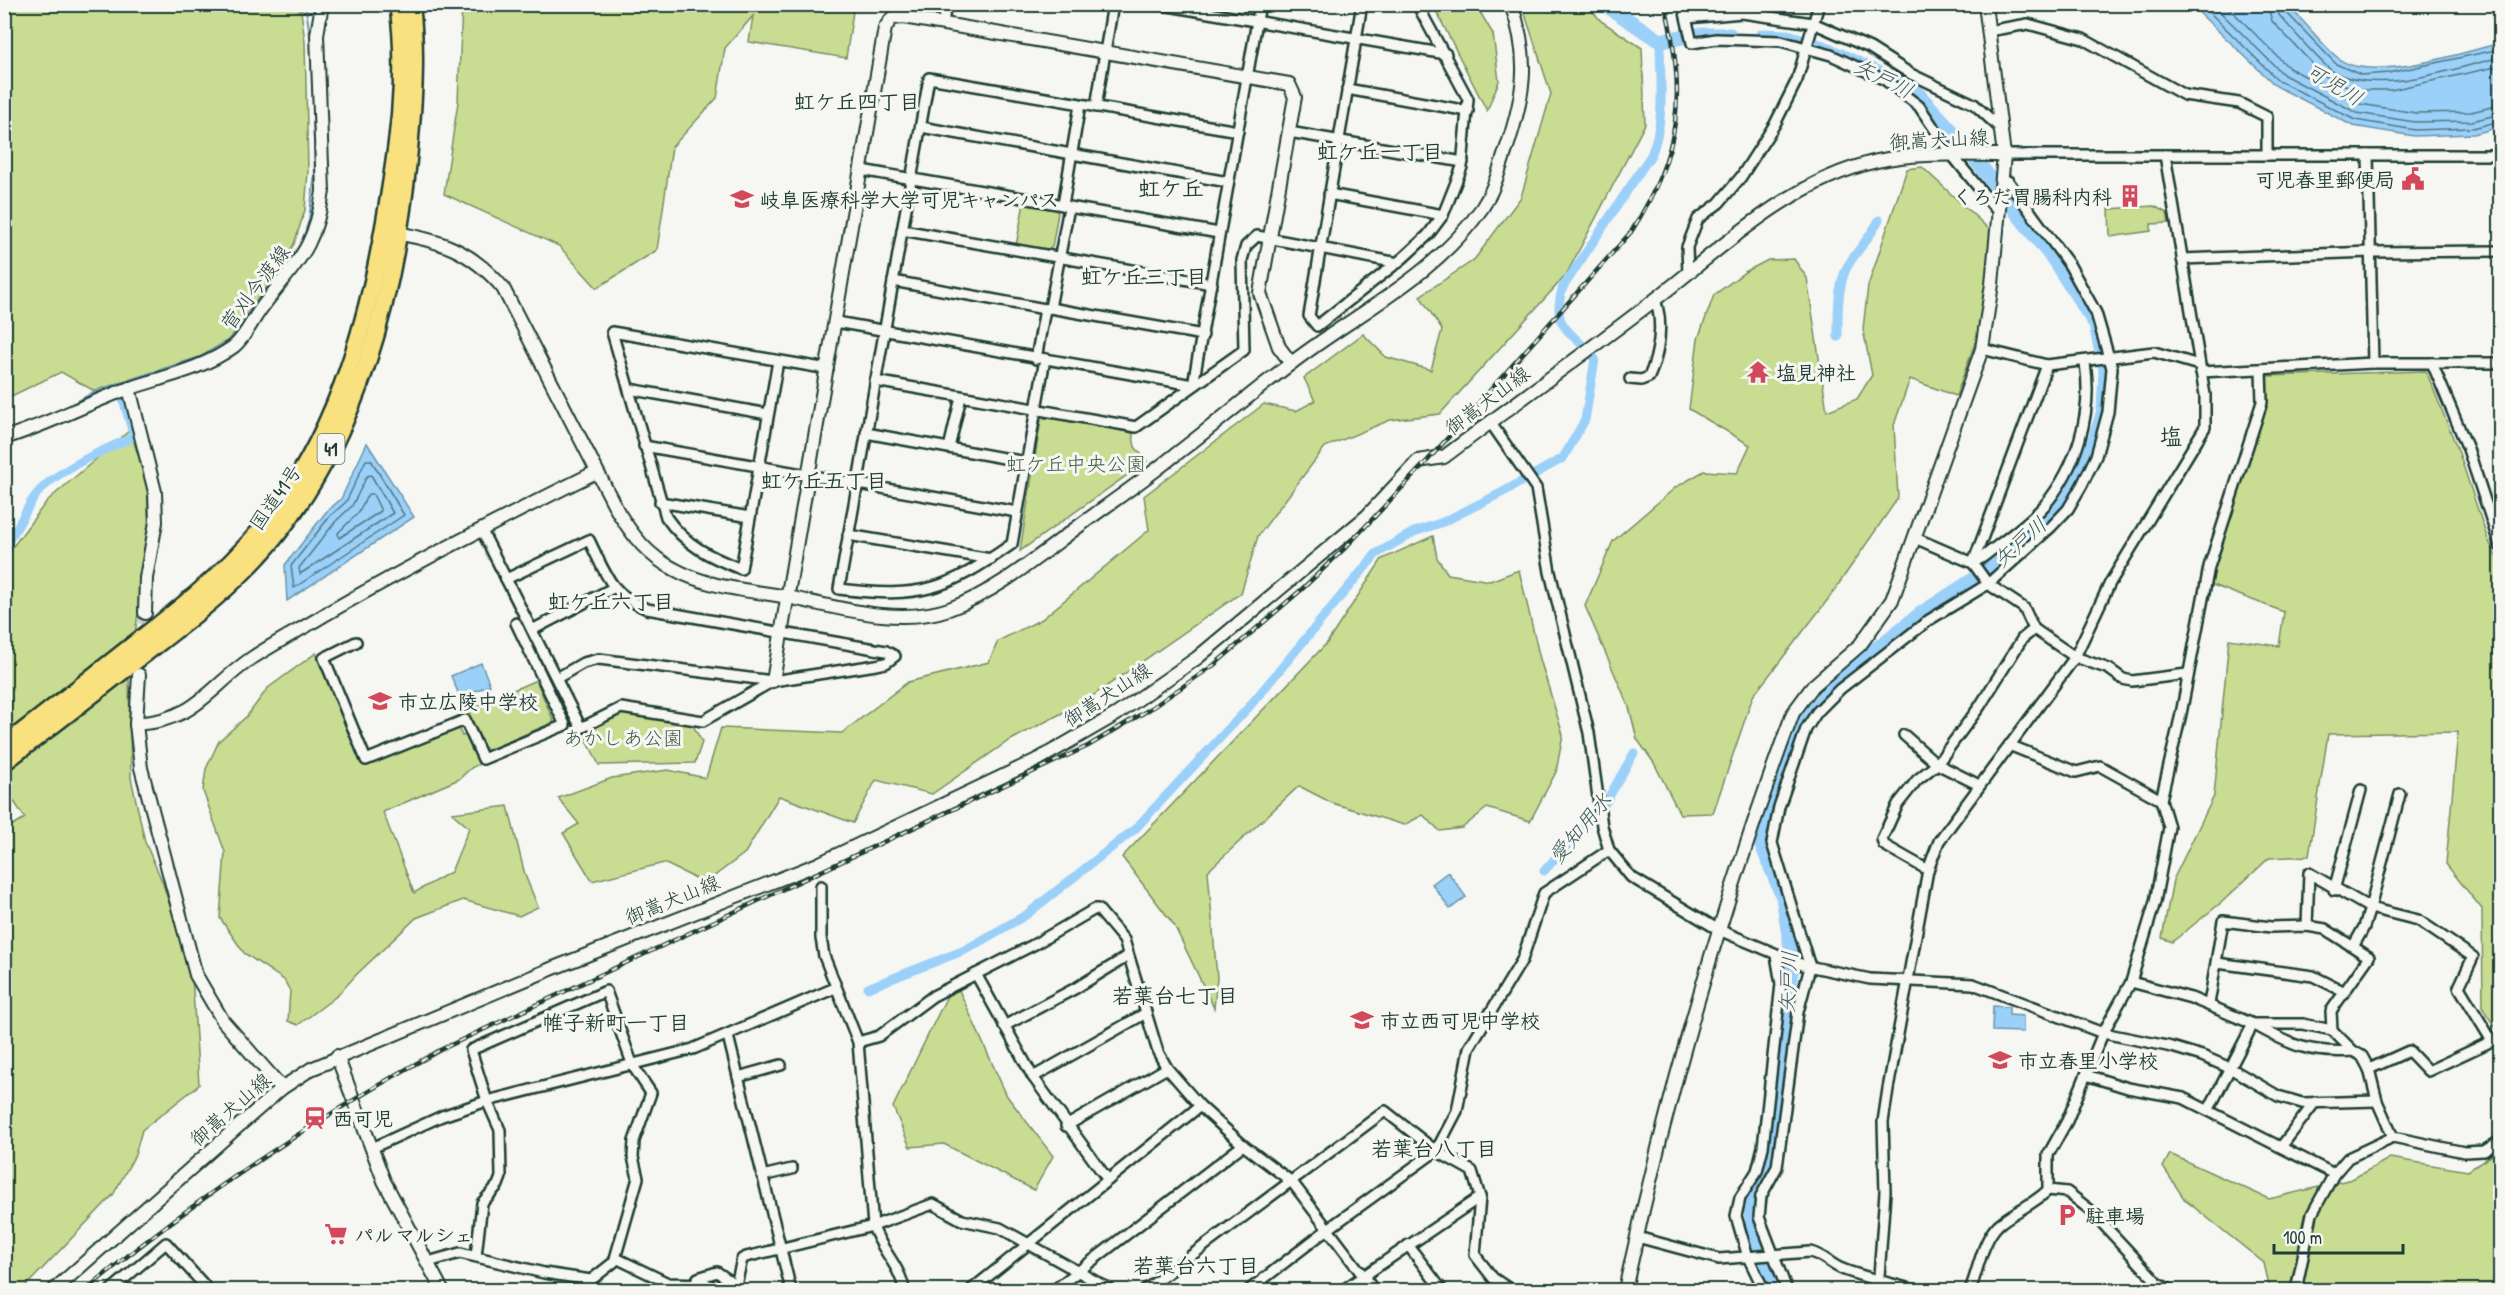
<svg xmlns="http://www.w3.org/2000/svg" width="2505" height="1295" viewBox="0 0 2505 1295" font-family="'Patrick Hand','Klee One',sans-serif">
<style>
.green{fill:#c9dd92;stroke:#748d63;stroke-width:1.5}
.water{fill:#9bd0f9;stroke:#6995aa;stroke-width:1.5}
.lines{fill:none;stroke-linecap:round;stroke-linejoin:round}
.shore{stroke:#517883;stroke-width:1.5}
.stream{stroke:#6995aa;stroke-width:2}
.canal{stroke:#9bd0f9;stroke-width:9}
.river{stroke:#9bd0f9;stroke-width:15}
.secondary-tunnel{stroke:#cbd1cc;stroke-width:12;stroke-dasharray:12 6;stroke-linecap:butt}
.street-casing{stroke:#1f3d34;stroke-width:14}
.secondary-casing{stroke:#1f3d34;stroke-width:16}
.highway-casing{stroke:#1f3d34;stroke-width:21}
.street{stroke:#f6f6f2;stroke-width:9}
.secondary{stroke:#f6f6f2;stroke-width:12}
.highway{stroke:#fae180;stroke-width:16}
.rail-casing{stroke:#1f3d34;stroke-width:4.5}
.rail{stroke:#f6f6f2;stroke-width:2;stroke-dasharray:7;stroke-linecap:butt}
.labels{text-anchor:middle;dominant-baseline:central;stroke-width:6;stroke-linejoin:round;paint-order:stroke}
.shield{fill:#f6f6f2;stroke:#60746d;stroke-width:1.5}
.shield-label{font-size:18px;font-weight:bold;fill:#1f3d34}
.street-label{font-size:20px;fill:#1f3d34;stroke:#f6f6f2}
.poi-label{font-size:20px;font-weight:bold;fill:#1f3d34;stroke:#f6f6f2;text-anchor:start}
.park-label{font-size:20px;fill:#415d47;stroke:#f6f6f2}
.water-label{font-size:21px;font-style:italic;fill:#385a5b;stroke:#f6f6f2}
.neighbourhood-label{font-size:21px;font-weight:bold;fill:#1f3d34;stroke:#f6f6f2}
.quarter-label{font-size:22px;font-weight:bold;fill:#1f3d34;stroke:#f6f6f2}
</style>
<rect width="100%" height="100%" fill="#f6f6f2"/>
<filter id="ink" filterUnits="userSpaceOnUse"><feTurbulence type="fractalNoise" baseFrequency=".0167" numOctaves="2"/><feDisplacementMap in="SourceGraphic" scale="12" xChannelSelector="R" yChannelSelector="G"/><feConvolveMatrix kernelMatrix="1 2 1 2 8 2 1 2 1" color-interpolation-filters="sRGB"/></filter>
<g filter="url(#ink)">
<g class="green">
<polygon points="5,5 304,5 301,11 305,42 308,172 305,210 294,244 235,346 105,397 61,372 5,399"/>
<polygon points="462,5 854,5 846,58 749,42 753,16 725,48 717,98 672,147 657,250 597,288 559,246 444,194 458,102"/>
<polygon points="1433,5 1476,5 1493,34 1499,81 1487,111"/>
<polygon points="1522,5 1587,5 1601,21 1642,48 1645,124 1566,275 1440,414 1390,420 1325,447 1258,536 1241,593 1085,701 1007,742 932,794 876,780 853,823 779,796 745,853 705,883 664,863 592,881 563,833 579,824 558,798 612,778 668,770 706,778 721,728 842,733 908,682 989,662 998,641 1042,619 1149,530 1144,496 1264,404 1296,411 1315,401 1304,378 1363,334 1386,357 1431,370 1442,330 1420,296 1474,260 1521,197 1551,94"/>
<polygon points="1922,167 1992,232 1981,326 1956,396 1910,379 1894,425 1898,498 1829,598 1753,696 1713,813 1680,814 1654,763 1637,739 1629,707 1585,606 1613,541 1676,487 1704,471 1737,473 1750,445 1689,409 1698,339 1714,295 1745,272 1768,260 1794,259 1807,278 1827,411 1857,399 1872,375 1863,329 1868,286 1907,169"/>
<polygon points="1024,203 1054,208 1058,213 1052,247 1046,251 1016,246"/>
<polygon points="2154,206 2167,213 2169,223 2151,224 2151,231 2110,237 2109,209"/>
<polygon points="2426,371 2458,450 2487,537 2500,565 2500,1034 2483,1009 2482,909 2446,864 2458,732 2328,734 2309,856 2269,858 2222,902 2172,942 2162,938 2173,880 2214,796 2229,639 2279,646 2284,612 2210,584 2262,402 2267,376"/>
<polygon points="1047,418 1132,431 1135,447 1147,461 1020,551 1041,420"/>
<polygon points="130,430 147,483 149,533 129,678 131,778 145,842 162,881 192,975 199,1085 142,1130 135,1155 113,1195 22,1290 4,1290 4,830 25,818 5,788 5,557 47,501"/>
<polygon points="1433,536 1437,558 1448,574 1490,581 1519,570 1540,659 1563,735 1556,772 1530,821 1487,808 1462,828 1440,831 1423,815 1404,825 1332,803 1299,786 1208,871 1217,978 1214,1008 1174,925 1122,857 1327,643 1382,559"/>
<polygon points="316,653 363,765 458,727 462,736 468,734 481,763 471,768 459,779 383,812 414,893 451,872 469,828 452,813 508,806 525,875 538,907 519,916 463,900 416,918 356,975 338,995 298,1025 288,1021 290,991 284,980 244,953 220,918 225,852 203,791 206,769 219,741 247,716 268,688"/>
<polygon points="536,680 554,722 486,751 468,710"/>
<polygon points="621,708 690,720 702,742 695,763 599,765 581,728"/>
<polygon points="959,990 1007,1096 1053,1156 1034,1190 944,1144 910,1147 893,1107 948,994"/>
<polygon points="2500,1150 2500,1290 2270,1290 2264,1263 2185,1200 2163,1167 2170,1154 2269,1199 2352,1179 2390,1158 2468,1171"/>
</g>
<g class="water">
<path d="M2191,5h96c18,16 33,38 51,53 30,26 123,-5 158,-14l4,-3v86l-26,7 -60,2 -61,-10 -77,-40z"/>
<polygon points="367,443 414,517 287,601 285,565 326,512 341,499"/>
<polygon points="481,663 490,685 460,697 451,676"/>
<polygon points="1448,872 1466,897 1450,909 1432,884"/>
<polygon points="1993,1006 2009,1007 2009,1015 2023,1016 2023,1032 1992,1031"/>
</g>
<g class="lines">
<g class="shore">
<polyline points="2201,4 2279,81 2355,120 2415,130 2473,128 2500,121"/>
<polyline points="2212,4 2284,75 2357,113 2415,122 2472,121 2500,114"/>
<polyline points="2225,4 2289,68 2360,104 2416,113 2471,112 2500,105"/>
<polyline points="2267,4 2272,21 2323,75 2356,90 2391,90 2500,66"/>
<path d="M2276,4l3,11c11,12 44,51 55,57 42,24 121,-3 166,-15"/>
<polyline points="2283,4 2285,11 2336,64 2361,75 2389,73 2500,49"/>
<polygon points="366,460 371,460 404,515 294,588 291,566 330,516 346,502"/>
<polygon points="371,475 393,513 300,574 299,568 336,521 352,506 367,476"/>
<polygon points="368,494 373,494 381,511 339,538 338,533 358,513"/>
</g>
<g class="stream">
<polyline points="301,245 309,220 315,175 311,41 306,10 309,4"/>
<polyline points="58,412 98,390 200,357 230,339 255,302 293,257"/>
<polyline points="4,431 39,419"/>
</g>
<g class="canal">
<path d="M1838,337c0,-22 -1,-50 9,-70 9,-16 23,-29 32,-47"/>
<path d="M4,546c13,-15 19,-31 29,-47 18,-27 72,-50 101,-62l-11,-38"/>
<polyline points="1544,871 1606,802 1634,753"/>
<path d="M868,988l97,-38 61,-35 109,-86 113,-121 128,-154 38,-22 29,-10 60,-30 60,-34 22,-38 10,-61c-22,-29 -46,-29 -32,-72l88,-132c15,-34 9,-77 9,-114"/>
</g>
<g class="river">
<polyline points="1604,4 1660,41 1693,35 1730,35"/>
<polyline points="1763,36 1787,37 1826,49 1915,91 1961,141 2054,260 2096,325 2106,370 2104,411 2094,443 2069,498 2043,525 2004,560 1922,613 1842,676 1796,733 1778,794 1759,838 1783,897 1792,954 1789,1007 1772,1165 1751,1208 1754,1241 1776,1290"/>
</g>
<polyline class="secondary-tunnel" points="142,642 145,613"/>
<g class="street-casing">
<g id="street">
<polyline points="1157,4 1446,54"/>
<polyline points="1362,4 1309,316 1317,326 1403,258 1428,235 1443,215 1462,167 1468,99 1417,4"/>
<polyline points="1683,4 1692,43 1716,39 1781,41 1831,55 1885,80 1919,106 1952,155 1999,213"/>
<polyline points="1687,18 1742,13 1813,23 1870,48 1911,74 1974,104 2001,129"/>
<polyline points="943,23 946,4"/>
<polyline points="1988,31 2028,24 2083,39 2184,95 2239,103 2267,117 2267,155"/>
<polyline points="1347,89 1468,111"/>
<polyline points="1096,107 1113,4"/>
<polyline points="921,127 1228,182"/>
<polyline points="1289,132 1463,162"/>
<polyline points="2004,155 2500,155"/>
<polyline points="2368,155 2373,363"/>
<polyline points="861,170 1063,205"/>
<polyline points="1329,194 1443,215"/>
<polyline points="1069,207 1219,233"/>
<polyline points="902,230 1212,284"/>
<polyline points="2182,259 2370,252 2500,251"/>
<polyline points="1688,273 1687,247 1698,219 1719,203 1741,177 1775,124 1797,80 1819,4"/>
<polyline points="893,281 1045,309"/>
<polyline points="1050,308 1203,335"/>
<polyline points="836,322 1193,385"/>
<polyline points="1982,349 2047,365 2154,352 2199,365"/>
<polyline points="1036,359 1045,309 1050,308 1069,207 1063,205 1080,105"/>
<path d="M1045,359l-33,185c-66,46 -91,55 -173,45l90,-511 309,53"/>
<path d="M778,361l-37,208c-31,-12 -56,-24 -75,-52l-54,-185 216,37"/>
<polyline points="2432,363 2468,449 2500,546"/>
<polyline points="2201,372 2373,363 2500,363"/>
<path d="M1630,379l11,1 8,-3c10,-22 15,-55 6,-77"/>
<polyline points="875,381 1136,427 1244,350 1242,260 1246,246 1257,236 1398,263"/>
<polyline points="1193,385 1260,4"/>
<polyline points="629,389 768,414"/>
<polyline points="1490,422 1536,488 1550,572 1589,733 1602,826 1609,850 1631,877 1719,930 1803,965 1870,979 1973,984 2103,1033 2172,1047 2202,1056 2230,1068 2278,1096 2302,1103 2377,1101"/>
<polyline points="866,433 1026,462"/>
<polyline points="644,446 1017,512"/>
<polyline points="949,448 961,397"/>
<polyline points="660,502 750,517"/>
<polyline points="482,531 581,728 621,708 703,721 773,681"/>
<polyline points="848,535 991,559"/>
<polyline points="1915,538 1973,563 1988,584 2024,608 2034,629 2075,657 2109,669 2123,679 2132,681 2187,674"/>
<path d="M1973,563l10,-6c20,-16 44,-32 61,-51 33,-39 49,-93 41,-143"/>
<polyline points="1973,563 2047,365"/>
<path d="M506,579l83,-39c17,34 20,53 58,69l239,42 9,5 -9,7 -10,2 -103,16 -174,-22 -16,4 -26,15"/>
<polyline points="532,630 613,588"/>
<polyline points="356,642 324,658 366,760 465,720 483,759 565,725 516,623"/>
<polyline points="1904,735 1937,764 1979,785"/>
<polyline points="2009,745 2076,772 2100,766 2161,800"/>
<polyline points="1928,870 1884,845 1882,839 1898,804 1917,780 1937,764 1980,706 2022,639 2034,629"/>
<path d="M821,886v52l3,18 34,86 15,184c7,23 28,41 31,64"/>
<polyline points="2334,890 2361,790"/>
<polyline points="2307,926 2309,873 2370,908 2418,920 2473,957 2459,987 2492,1041 2428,1071 2409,1051 2369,1069"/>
<polyline points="2354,945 2364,927 2370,908 2400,794"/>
<polyline points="2217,963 2313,976 2343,991"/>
<polyline points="976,974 1033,1077 1108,1180"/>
<polyline points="2131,982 2191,998 2253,1024 2303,1024 2332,1030"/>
<polyline points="2209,1004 2223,921 2271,927 2307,926 2325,929 2369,957 2331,1011 2332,1030 2353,1051 2362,1056 2369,1069 2377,1101 2393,1137"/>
<polyline points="1004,1026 1076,988 1128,956"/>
<polyline points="728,1036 791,1290"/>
<polyline points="858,1042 879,1036 933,996 1035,944 1095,909 1098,909 1124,940 1158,1052 1167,1068 1200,1106 1243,1145 1292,1182 1374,1290"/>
<polyline points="2086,1075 2128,1088 2183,1098 2334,1174"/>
<polyline points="738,1077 781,1065"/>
<polyline points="1033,1077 1146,1013"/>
<path d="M2209,1109l44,-85c37,21 57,30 100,27"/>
<polyline points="1066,1126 1167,1068"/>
<polyline points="2281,1147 2315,1102"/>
<polyline points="372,1148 442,1116 487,1101 693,1049 835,988"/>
<polyline points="762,1176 792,1169"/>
<polyline points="2048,1190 2067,1192 2089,1209 2158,1283 2170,1290"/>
<path d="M1637,1237l82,22 91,-7c13,3 20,12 32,17 23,9 49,14 72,21"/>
<polyline points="1408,1245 1442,1290"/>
<polyline points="616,1258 668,1283 707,1284 717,1290"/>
<polyline points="428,1262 460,1253 544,1273 591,1280 614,1262 638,1178 633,1157 634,1141 651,1093 633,1066 606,991 471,1050 487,1101 500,1130 501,1177 498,1185 482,1203 476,1256"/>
<polyline points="694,1284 698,1278 717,1272 736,1285 742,1259 746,1257 873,1226 933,1204 962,1220 1000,1228 1111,1290"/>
<polyline points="111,1290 166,1243 204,1285 205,1290"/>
<polyline points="971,1290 1200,1106"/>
<polyline points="1054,1290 1243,1145"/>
<polyline points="1145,1290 1385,1111 1436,1151 1472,1171 1480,1197 1475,1255 1493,1278 1511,1290"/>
<polyline points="1249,1290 1328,1229 1436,1151 1457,1111 1469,1048 1522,960 1544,893 1609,850"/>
<polyline points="1343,1290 1480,1197"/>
<polyline points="1764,1290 1748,1257 1736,1216 1740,1198 1757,1171 1763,1147 1781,984 1776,955"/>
<polyline points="1787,1290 1759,1217 1761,1196 1777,1167 1798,1012 1810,967 1772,843 1779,807 1806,729 1817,712 1840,689 1929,620 1988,584 2051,527 2068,509 2082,485 2096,456 2108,412 2112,368 2096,313 2070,266 2008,181 2001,179"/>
<polyline points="1878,1290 1885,1192 1883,1122 1888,1089 1928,870 1939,841 2075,657 2110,583 2205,427 2205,395 2165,155"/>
<path d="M1970,1290c8,-19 12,-49 28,-65 13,-12 35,-20 50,-35v-35l19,-34 36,-88 28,-51 24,-80 14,-75 -8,-27 20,-86 28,-147 53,-165 -1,-32"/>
<polyline points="2296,1290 2312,1214 2334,1174 2348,1158 2393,1137 2464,1152 2484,1151 2500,1141"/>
</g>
</g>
<g class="secondary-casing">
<g id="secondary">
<path d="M390,232c49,8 80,17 113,56l115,224c15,24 30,44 56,57 32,18 72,21 108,27 52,10 115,31 167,13 47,-17 87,-51 126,-80 32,-24 65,-46 96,-71 40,-30 78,-63 118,-93 65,-51 145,-87 193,-157 12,-18 17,-38 24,-58 18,-53 25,-91 5,-146"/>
<polyline points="129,388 155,492 156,522 146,578 145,613"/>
<path d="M4,438c40,-12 76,-31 115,-46 38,-14 81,-21 114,-45 11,-8 19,-26 27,-37 33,-46 55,-57 63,-119l-6,-156 5,-31"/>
<polyline points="139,675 136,724 141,768 196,975 223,1021 282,1088"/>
<polyline points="773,681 885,28 892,18 904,17 1289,84 1295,97 1260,293 1279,347 1291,363"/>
<path d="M136,724c61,-4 72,-36 116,-66 24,-16 50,-29 74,-44 88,-51 179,-97 270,-142"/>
<polyline points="337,1056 384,1181 442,1290"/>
<path d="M54,1290l180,-160 48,-42 29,-19 240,-100 267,-105 221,-105 78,-45 80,-56 170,-142 51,-55 26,-4c67,-51 136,-100 204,-152 71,-54 138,-123 229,-144 40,-9 85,-6 127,-6"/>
<path d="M1625,1290c42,-195 98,-390 168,-577l20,-27 47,-41 32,-45 90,-251 10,-65 12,-129 -19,-151"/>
</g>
</g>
<g class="highway-casing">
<g id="highway">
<path d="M4,746c43,-33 86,-67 129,-101 44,-34 89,-69 125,-112 74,-87 108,-201 127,-312 12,-69 24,-146 13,-217"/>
<path d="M4,762c47,-35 93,-71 139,-107 44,-34 90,-68 127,-112 89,-108 124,-246 138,-383 5,-52 9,-103 3,-156"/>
</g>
</g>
<use href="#street" class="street"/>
<use href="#secondary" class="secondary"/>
<use href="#highway" class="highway"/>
<g class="rail-casing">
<path id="rail" d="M86,1290c110,-93 228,-170 354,-240l648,-304 62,-37 64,-44 87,-75 46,-44 81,-86 203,-228c51,-80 55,-137 34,-228"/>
</g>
<use href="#rail" class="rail"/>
</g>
</g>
<defs>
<g id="civic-bare" transform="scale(1.8)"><path d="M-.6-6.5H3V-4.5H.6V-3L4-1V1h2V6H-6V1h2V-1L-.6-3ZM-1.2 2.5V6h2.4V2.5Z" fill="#d1495b" stroke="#f6f6f2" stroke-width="2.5" paint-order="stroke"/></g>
<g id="building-bare" transform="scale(1.8)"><path d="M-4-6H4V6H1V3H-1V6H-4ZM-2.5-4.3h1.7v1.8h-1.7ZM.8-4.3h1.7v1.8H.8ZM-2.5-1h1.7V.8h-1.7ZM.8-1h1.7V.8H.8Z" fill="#d1495b" stroke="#f6f6f2" stroke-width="2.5" paint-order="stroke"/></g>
<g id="university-bare" transform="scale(1.8)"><path d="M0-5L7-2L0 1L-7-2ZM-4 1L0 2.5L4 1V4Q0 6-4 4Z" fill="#d1495b" stroke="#f6f6f2" stroke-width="2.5" paint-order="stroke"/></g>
<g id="temple-bare" transform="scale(1.8)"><path d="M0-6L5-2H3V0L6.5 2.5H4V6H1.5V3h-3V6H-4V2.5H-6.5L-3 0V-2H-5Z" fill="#d1495b" stroke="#f6f6f2" stroke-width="2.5" paint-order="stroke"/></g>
<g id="school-bare" transform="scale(1.8)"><path d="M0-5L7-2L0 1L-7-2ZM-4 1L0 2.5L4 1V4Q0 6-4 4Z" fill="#d1495b" stroke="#f6f6f2" stroke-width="2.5" paint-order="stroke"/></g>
<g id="station-bare" transform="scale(1.8)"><path d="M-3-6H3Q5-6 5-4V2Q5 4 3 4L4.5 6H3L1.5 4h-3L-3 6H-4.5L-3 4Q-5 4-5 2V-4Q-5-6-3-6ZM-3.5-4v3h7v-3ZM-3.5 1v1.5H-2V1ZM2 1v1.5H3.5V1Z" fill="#d1495b" stroke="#f6f6f2" stroke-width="2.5" paint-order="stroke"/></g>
<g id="parking-bare" transform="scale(1.8)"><path d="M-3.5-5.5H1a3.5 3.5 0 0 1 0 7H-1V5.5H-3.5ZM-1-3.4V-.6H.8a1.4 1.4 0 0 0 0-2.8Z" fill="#d1495b" stroke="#f6f6f2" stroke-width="2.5" paint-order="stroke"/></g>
<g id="supermarket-bare" transform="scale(1.8)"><path d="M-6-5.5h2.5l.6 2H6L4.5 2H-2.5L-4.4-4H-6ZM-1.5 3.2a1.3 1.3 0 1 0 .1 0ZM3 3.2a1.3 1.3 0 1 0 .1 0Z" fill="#d1495b" stroke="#f6f6f2" stroke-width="2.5" paint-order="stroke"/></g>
</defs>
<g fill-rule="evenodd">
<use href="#civic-bare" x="2413" y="179"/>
<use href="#building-bare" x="2130" y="196"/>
<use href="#university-bare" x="742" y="199"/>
<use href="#temple-bare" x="1758" y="372"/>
<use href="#school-bare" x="380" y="701"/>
<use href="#school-bare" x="1362" y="1020"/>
<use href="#school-bare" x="2000" y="1060"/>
<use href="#station-bare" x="315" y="1118"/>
<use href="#parking-bare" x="2067" y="1215"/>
<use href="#supermarket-bare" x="336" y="1234"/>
</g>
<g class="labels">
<rect class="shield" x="317.5" y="434" width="27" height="30" rx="4.5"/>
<g class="shield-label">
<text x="331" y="449">41</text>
</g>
<g class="street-label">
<text transform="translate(1939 139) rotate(-3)">御嵩犬山線</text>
<text transform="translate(255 287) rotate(-53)">菅刈今渡線</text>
<text transform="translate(1487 400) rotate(-37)">御嵩犬山線</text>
<text transform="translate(275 497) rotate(-55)">国道41号</text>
<text transform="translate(1107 694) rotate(-33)">御嵩犬山線</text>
<text transform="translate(672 899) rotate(-22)">御嵩犬山線</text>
<text transform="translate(230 1109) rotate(-41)">御嵩犬山線</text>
</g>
<g class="poi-label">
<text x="2395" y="179" text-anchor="end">可児春里郵便局</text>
<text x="2112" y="196" text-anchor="end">くろだ胃腸科内科</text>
<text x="760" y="199">岐阜医療科学大学可児キャンパス</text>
<text x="1776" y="372">塩見神社</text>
<text x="398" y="701">市立広陵中学校</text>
<text x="1380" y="1020">市立西可児中学校</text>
<text x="2018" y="1060">市立春里小学校</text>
<text x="333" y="1118">西可児</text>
<text x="2085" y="1215">駐車場</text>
<text x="354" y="1234">パルマルシェ</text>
</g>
<g class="park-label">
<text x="1076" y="463">虹ケ丘中央公園</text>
<text x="623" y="737">あかしあ公園</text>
</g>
<g class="water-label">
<text transform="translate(1884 78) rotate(27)">矢戸川</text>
<text transform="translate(2334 84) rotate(31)">可児川</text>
<text transform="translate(2020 542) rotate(-42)">矢戸川</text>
<text transform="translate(1580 828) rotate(-50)">愛知用水</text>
<text transform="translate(1788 982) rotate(-87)">矢戸川</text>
</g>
<g class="neighbourhood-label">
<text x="857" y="101">虹ケ丘四丁目</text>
<text x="1380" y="151">虹ケ丘一丁目</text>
<text x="1144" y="276">虹ケ丘三丁目</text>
<text x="824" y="480">虹ケ丘五丁目</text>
<text x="611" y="601">虹ケ丘六丁目</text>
<text x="1175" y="995">若葉台七丁目</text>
<text x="616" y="1022">帷子新町一丁目</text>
<text x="1434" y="1148">若葉台八丁目</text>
<text x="1196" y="1265">若葉台六丁目</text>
</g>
<g class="quarter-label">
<text x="1171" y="188">虹ケ丘</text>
<text x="2171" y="436">塩</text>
</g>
</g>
<rect width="2505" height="1295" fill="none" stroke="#f6f6f2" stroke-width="24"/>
<rect x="12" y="12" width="2481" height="1271" fill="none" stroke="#1f3d34" stroke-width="2" filter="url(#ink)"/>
<path d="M2274 1244v9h129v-9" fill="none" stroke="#1f3d34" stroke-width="3"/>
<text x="2283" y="1244" font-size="18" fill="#1f3d34" stroke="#f6f6f2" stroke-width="4.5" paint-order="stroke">100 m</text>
</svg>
